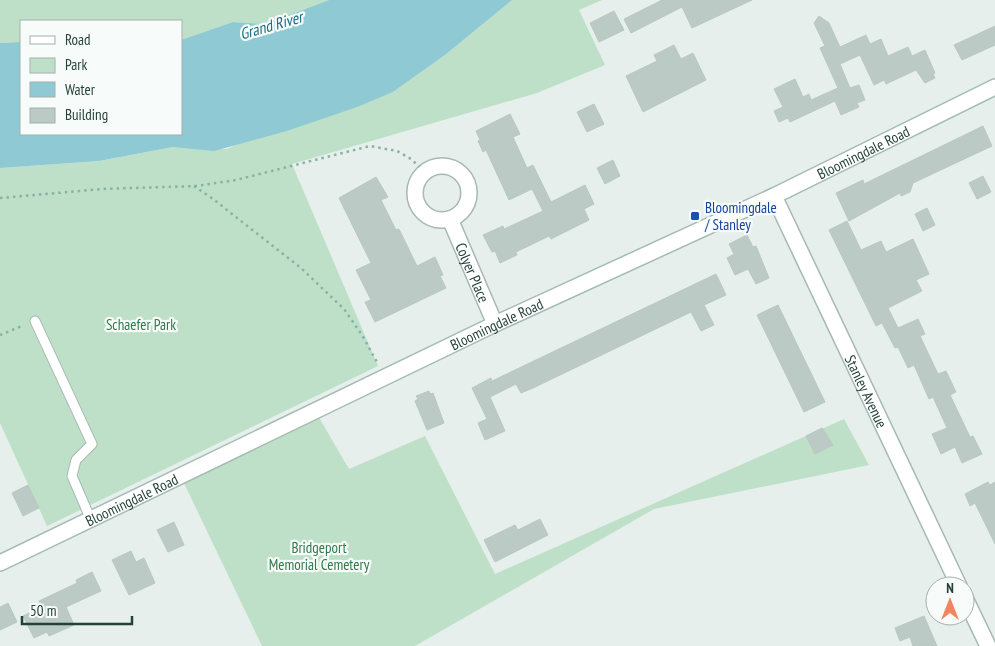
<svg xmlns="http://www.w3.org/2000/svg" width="995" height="646" viewBox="0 0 995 646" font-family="'PT Sans Narrow',sans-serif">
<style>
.green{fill:#bfe0c8}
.water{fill:#8ec9d4}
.building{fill:#bbcac4;stroke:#b8c9c2}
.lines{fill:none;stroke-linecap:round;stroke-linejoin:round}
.service-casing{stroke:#a8b8b2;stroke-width:11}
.minor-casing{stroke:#a8b8b2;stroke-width:18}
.secondary-casing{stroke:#a4bbb3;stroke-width:18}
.path{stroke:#86b3a5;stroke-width:2.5;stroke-dasharray:2.5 4;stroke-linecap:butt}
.service{stroke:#fff;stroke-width:9}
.minor{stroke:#fff;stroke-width:15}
.secondary{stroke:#fff;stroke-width:15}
.transit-dot{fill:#1a4fb4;stroke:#f7fbf9;stroke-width:2}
.labels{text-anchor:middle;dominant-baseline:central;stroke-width:4.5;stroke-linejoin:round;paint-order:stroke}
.street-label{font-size:15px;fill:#24423a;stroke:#f7fbf9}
.transit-label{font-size:15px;fill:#164399;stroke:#f7fbf9;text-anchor:start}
.park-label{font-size:15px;fill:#2d7a4b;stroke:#f7fbf9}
.water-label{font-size:16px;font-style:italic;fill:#1c6f80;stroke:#f7fbf9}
</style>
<rect width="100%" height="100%" fill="#e6efeb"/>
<g class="green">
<polygon points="0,0 329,0 265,24 233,22 181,40 181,21 21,21 21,42 0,43"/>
<polygon points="512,0 602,0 579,10 605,65 537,93 292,164 378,366 47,526 0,423 0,168 99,161 173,147 227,149 247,140 287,131 393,92 445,55"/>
<polygon points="317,414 349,469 425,436 495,574 844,419 869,465 654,509 415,646 262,646 182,479"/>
</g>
<polygon class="water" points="329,0 512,0 445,55 393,92 357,107 287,131 214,151 173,147 99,161 0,168 0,43 21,42 21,134 181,134 181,40 233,22 265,24"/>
<g class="building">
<polygon points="662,0 752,0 692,28 682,7 631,33 624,19"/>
<polygon points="614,11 624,30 599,42 590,23"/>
<polygon points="819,16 829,23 840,47 866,35 870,44 881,39 888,56 908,47 912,56 925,50 935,73 933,74 935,78 925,83 916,70 886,84 884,80 874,85 860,55 840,64 850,88 859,85 865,100 857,103 859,107 841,115 835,101 790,122 788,118 779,122 774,111 783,107 774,89 795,79 803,97 809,94 811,100 838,88 820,48 825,46 814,23"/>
<polygon points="995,26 995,45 962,60 954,45"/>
<polygon points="674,45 681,59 693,53 706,80 643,112 626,76 657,61 654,55"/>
<polygon points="594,104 604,124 587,132 577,112"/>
<polygon points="510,114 520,134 513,137 527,168 533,165 551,202 585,185 594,204 584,209 589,220 551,239 549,236 516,252 517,255 500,263 495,251 492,252 483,235 503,226 504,229 543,211 532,189 509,200 486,150 483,152 478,141 480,140 476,131"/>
<polygon points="983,126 992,146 913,183 910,192 901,196 900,193 849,221 836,193 863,180 864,184"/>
<polygon points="613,160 620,176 605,184 597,168"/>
<polygon points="983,176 991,192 977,199 969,183"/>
<polygon points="376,177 388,197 381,200 396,230 399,229 417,266 435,257 443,275 440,276 446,288 375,322 365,302 371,300 356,270 371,263 339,198"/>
<polygon points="927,208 935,225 923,231 915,214"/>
<polygon points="847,221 861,250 881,241 886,252 913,239 929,274 916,280 922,291 888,308 898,328 918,319 925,334 920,336 938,374 946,371 956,392 950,395 970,437 973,436 982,454 962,463 955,447 941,454 932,434 947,428 933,397 929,399 914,365 908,368 898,347 895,348 882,323 876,326 829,230"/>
<polygon points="747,235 753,247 756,246 769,278 756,284 748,269 735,275 727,258 734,254 729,244"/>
<polygon points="716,274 726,295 704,305 714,325 701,331 691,312 533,388 521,393 516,384 490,397 505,431 485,440 478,423 487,419 472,388 491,378 492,381"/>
<polygon points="778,305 825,402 804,412 757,315"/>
<polygon points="429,391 430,394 433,393 444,423 427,430 415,401 418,399 416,396"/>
<polygon points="822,428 833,445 815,454 806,436"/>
<polygon points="988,482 990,485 995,482 995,544 975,503 970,506 965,494"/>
<polygon points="28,485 39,508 23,516 12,493"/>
<polygon points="540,519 548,535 495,562 484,540 515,525 518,530"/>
<polygon points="174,522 184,545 168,552 157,530"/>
<polygon points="131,551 136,562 144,558 155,583 129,595 112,560"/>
<polygon points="92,572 101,591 66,607 74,625 49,636 47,632 34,638 23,616 42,607 39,601 77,583 76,580"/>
<polygon points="8,603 17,622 0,630 0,607"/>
<polygon points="924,616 937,646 913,646 910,637 900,641 895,628"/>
</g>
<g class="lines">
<g class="service-casing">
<polyline id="service" points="35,321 92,444 76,460 72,476 91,520"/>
</g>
<g class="minor-casing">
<g id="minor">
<circle cx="442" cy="193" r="27"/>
<path id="s1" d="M774,196l185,390"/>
<path id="s2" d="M450,219l45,105"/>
<polyline points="965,598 988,646"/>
</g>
</g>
<g class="secondary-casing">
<g id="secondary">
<path id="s3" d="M0,563l495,-239 279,-128 221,-109"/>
</g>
</g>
<g class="path">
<polyline points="194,186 213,199 301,268 344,309 362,335 378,364"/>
<polyline points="0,198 102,189 196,186 236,180 370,146 397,151 411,159 426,173"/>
<polyline points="0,335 24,325"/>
</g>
<use href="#service" class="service"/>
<use href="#minor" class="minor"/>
<use href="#secondary" class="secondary"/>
</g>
<rect class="transit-dot" x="690" y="211" width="10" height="10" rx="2.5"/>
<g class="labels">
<g class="street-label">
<text stroke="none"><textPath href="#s3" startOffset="956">Bloomingdale Road</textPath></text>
<text stroke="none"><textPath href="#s2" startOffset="58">Colyer Place</textPath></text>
<text stroke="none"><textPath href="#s3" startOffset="551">Bloomingdale Road</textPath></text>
<text stroke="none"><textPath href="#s1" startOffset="216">Stanley Avenue</textPath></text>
<text stroke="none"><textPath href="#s3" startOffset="146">Bloomingdale Road</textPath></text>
</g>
<g class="transit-label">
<text x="705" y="207">Bloomingdale<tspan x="705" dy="17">/ Stanley</tspan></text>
</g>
<g class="park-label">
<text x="141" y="324">Schaefer Park</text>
<text x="319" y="547">Bridgeport<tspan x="319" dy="17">Memorial Cemetery</tspan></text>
</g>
<g class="water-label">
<text transform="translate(271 25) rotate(-16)">Grand River</text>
</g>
</g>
<rect x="20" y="20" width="162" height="115" fill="#f7fbf9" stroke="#a3b1ad"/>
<rect x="30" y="36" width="25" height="8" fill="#ffffff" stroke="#a3b1ad"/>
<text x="65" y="45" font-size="15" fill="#24423a">Road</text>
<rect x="30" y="58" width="25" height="15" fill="#bfe0c8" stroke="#a3b1ad"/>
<text x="65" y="70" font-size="15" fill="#24423a">Park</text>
<rect x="30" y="82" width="25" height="15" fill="#8ec9d4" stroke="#a3b1ad"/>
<text x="65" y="95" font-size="15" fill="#24423a">Water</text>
<rect x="30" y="108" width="25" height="15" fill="#bbcac4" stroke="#a3b1ad"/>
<text x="65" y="120" font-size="15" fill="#24423a">Building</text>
<g transform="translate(950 601)"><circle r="24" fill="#f7fbf9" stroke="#a3b1ad"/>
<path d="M0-4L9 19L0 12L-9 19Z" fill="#f4845f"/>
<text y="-8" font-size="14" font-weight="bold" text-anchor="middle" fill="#24423a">N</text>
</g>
<path d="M22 616v8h110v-8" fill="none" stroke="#24423a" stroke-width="2.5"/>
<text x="30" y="616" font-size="15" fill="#24423a" stroke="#f7fbf9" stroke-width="4" paint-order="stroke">50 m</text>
</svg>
